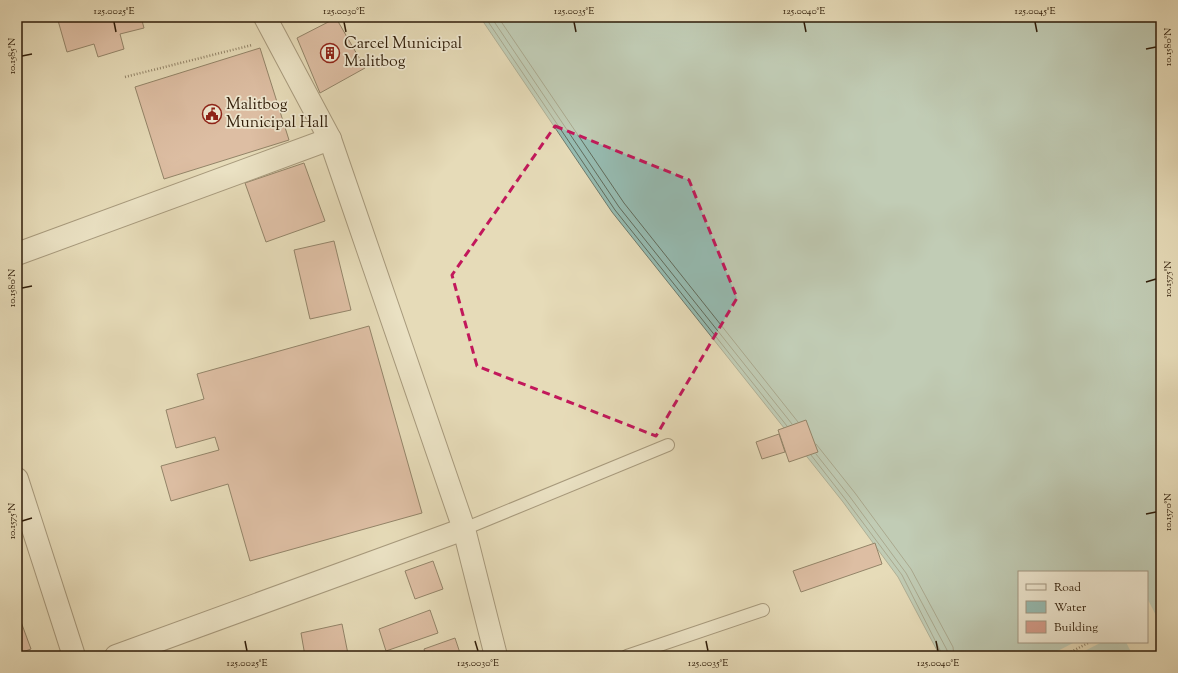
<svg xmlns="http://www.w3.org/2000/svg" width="1178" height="673" viewBox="0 0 1178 673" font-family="'Sorts Mill Goudy',serif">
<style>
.water{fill:#96bbb1;stroke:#6d7b6d;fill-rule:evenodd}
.pier{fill:#e6dbb8}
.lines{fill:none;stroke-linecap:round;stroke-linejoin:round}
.shore{stroke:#626c5c;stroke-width:1}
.building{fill:#d39b89;stroke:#2f1c08}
.service-casing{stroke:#5d4c34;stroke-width:14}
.minor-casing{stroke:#5d4c34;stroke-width:24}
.path{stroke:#2f1c08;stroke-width:2.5;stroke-dasharray:1 2;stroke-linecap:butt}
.service{stroke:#efe8d1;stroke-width:12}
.minor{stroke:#efe8d1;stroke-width:22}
.marked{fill:none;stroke:#c2185b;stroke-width:3;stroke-dasharray:8 5;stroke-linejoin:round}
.ticks{fill:none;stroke:#2f1c08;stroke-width:1.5}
.labels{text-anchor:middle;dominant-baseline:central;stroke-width:3.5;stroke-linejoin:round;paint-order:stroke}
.poi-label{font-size:16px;fill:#2f1c08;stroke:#efe8d1;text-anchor:start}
.neatline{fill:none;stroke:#2f1c08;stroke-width:1.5}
.ticks-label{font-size:10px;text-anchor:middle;fill:#2f1c08}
</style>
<rect width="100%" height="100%" fill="#e6dbb8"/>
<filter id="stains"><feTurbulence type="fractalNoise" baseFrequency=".005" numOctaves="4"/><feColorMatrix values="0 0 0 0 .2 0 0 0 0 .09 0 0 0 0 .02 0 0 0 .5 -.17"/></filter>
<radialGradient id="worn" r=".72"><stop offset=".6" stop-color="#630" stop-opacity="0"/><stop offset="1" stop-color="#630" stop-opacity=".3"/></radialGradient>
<path class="water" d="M480,17h681v639h-221l-42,-79 -55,-75 -231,-290zM1019,572h128v70h-128z"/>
<g class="pier">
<polygon points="1147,598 1161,625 1161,656 1133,656 1126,642 1147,642"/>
<polygon points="1075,642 1102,642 1075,656 1048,656"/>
</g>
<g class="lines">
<g class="shore">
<polyline points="485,17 615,210 787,426"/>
<polyline points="491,17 619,207 792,424"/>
<polyline points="498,17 624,203 798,422"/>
<polyline points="816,444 855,493 911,569 953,647 954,656"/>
<polyline points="816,454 850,497 906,573 947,650 948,656"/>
<polyline points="811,455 846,500 902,575 943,656"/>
</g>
</g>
<g class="building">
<polygon points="57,17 141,17 144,28 120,34 124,49 98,57 94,44 67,52"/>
<polygon points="336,18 365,68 320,93 297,38"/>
<polygon points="260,48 289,140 164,179 135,87"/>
<polygon points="304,163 325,221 266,242 245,183"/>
<polygon points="334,241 351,310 310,319 294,250"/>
<polygon points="369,326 422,513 250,561 228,484 171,501 161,466 219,450 215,437 176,448 166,410 204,399 197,374"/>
<polygon points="806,420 818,452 789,462 778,430"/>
<polygon points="779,434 785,452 762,459 756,442"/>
<polygon points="875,543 882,564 801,592 793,571"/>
<polygon points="433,561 443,589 415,599 405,571"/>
<polygon points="430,610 438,633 386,651 379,629"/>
<polygon points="17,611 31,649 17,654"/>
<polygon points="342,624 348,654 340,656 305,656 301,633"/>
<polygon points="455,638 461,656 426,656 424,649"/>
</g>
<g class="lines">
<g class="service-casing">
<g id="service">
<polyline points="464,529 668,445"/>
<polyline points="627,656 763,610"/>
</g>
</g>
<g class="minor-casing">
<g id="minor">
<polyline points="265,17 330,139 464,529 496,656"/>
<polyline points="17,254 330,139"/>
<polyline points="17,479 74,656"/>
<polyline points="116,656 464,529"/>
</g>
</g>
<g class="path">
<polyline points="125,77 252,45"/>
<polyline points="1063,656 1090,642"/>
</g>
<use href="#service" class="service"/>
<use href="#minor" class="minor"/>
</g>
<path d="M0 0H1178V673H0ZM555,126l134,54 48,118 -81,138 -179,-70 -25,-91z" fill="#e6dbb8" fill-opacity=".55" fill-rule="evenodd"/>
<path class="marked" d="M555,126l134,54 48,118 -81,138 -179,-70 -25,-91z"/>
<path class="ticks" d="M114,22l2,10M344,22l2,10M574,22l2,10M804,22l2,10M1035,22l2,10M1146,49l10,-2M22,56l10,-2M1146,282l10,-3M22,288l10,-2M1146,514l10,-2M22,521l10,-3M245,641l2,10M475,641l3,10M706,641l2,10M936,641l2,10"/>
<defs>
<g id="building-ring" transform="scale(1)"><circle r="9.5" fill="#efe8d1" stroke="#8f2418" stroke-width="1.5"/><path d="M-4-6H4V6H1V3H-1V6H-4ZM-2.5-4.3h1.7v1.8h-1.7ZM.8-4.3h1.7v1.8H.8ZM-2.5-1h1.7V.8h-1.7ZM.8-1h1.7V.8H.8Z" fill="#8f2418"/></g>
<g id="civic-ring" transform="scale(1)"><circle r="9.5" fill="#efe8d1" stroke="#8f2418" stroke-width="1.5"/><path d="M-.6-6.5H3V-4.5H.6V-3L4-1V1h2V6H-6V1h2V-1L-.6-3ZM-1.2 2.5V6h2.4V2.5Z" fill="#8f2418"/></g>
</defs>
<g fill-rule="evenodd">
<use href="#building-ring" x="330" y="53"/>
<use href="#civic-ring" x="212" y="114"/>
</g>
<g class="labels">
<g class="poi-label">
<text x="344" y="44">Carcel Municipal<tspan x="344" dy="18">Malitbog</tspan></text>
<text x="226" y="105">Malitbog<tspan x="226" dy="18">Municipal Hall</tspan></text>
</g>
</g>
<rect width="1178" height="673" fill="none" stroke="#e6dbb8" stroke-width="44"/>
<rect x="1018" y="571" width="130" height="72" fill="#efe8d1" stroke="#a29681"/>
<rect x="1026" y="584" width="20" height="6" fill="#efe8d1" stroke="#a29681"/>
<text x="1054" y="591" font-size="12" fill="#2f1c08">Road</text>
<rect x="1026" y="601" width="20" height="12" fill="#96bbb1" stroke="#a29681"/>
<text x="1054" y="611" font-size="12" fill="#2f1c08">Water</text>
<rect x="1026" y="621" width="20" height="12" fill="#d39b89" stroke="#a29681"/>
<text x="1054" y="631" font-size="12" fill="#2f1c08">Building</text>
<rect x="22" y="22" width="1134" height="629" class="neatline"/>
<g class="ticks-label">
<text x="114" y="14">125.0025°E</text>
<text x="344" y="14">125.0030°E</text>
<text x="574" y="14">125.0035°E</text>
<text x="804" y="14">125.0040°E</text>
<text x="1035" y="14">125.0045°E</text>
<text transform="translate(1167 47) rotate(-90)" y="4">10.1580°N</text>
<text transform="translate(11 56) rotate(-90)" y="4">10.1585°N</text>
<text transform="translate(1167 279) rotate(-90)" y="4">10.1575°N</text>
<text transform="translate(11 288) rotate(-90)" y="4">10.1580°N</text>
<text transform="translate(1167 512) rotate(-90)" y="4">10.1570°N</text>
<text transform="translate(11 521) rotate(-90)" y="4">10.1575°N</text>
<text x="247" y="666">125.0025°E</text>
<text x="478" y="666">125.0030°E</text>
<text x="708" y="666">125.0035°E</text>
<text x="938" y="666">125.0040°E</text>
</g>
<rect width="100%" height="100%" filter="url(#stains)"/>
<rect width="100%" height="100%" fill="url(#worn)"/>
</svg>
